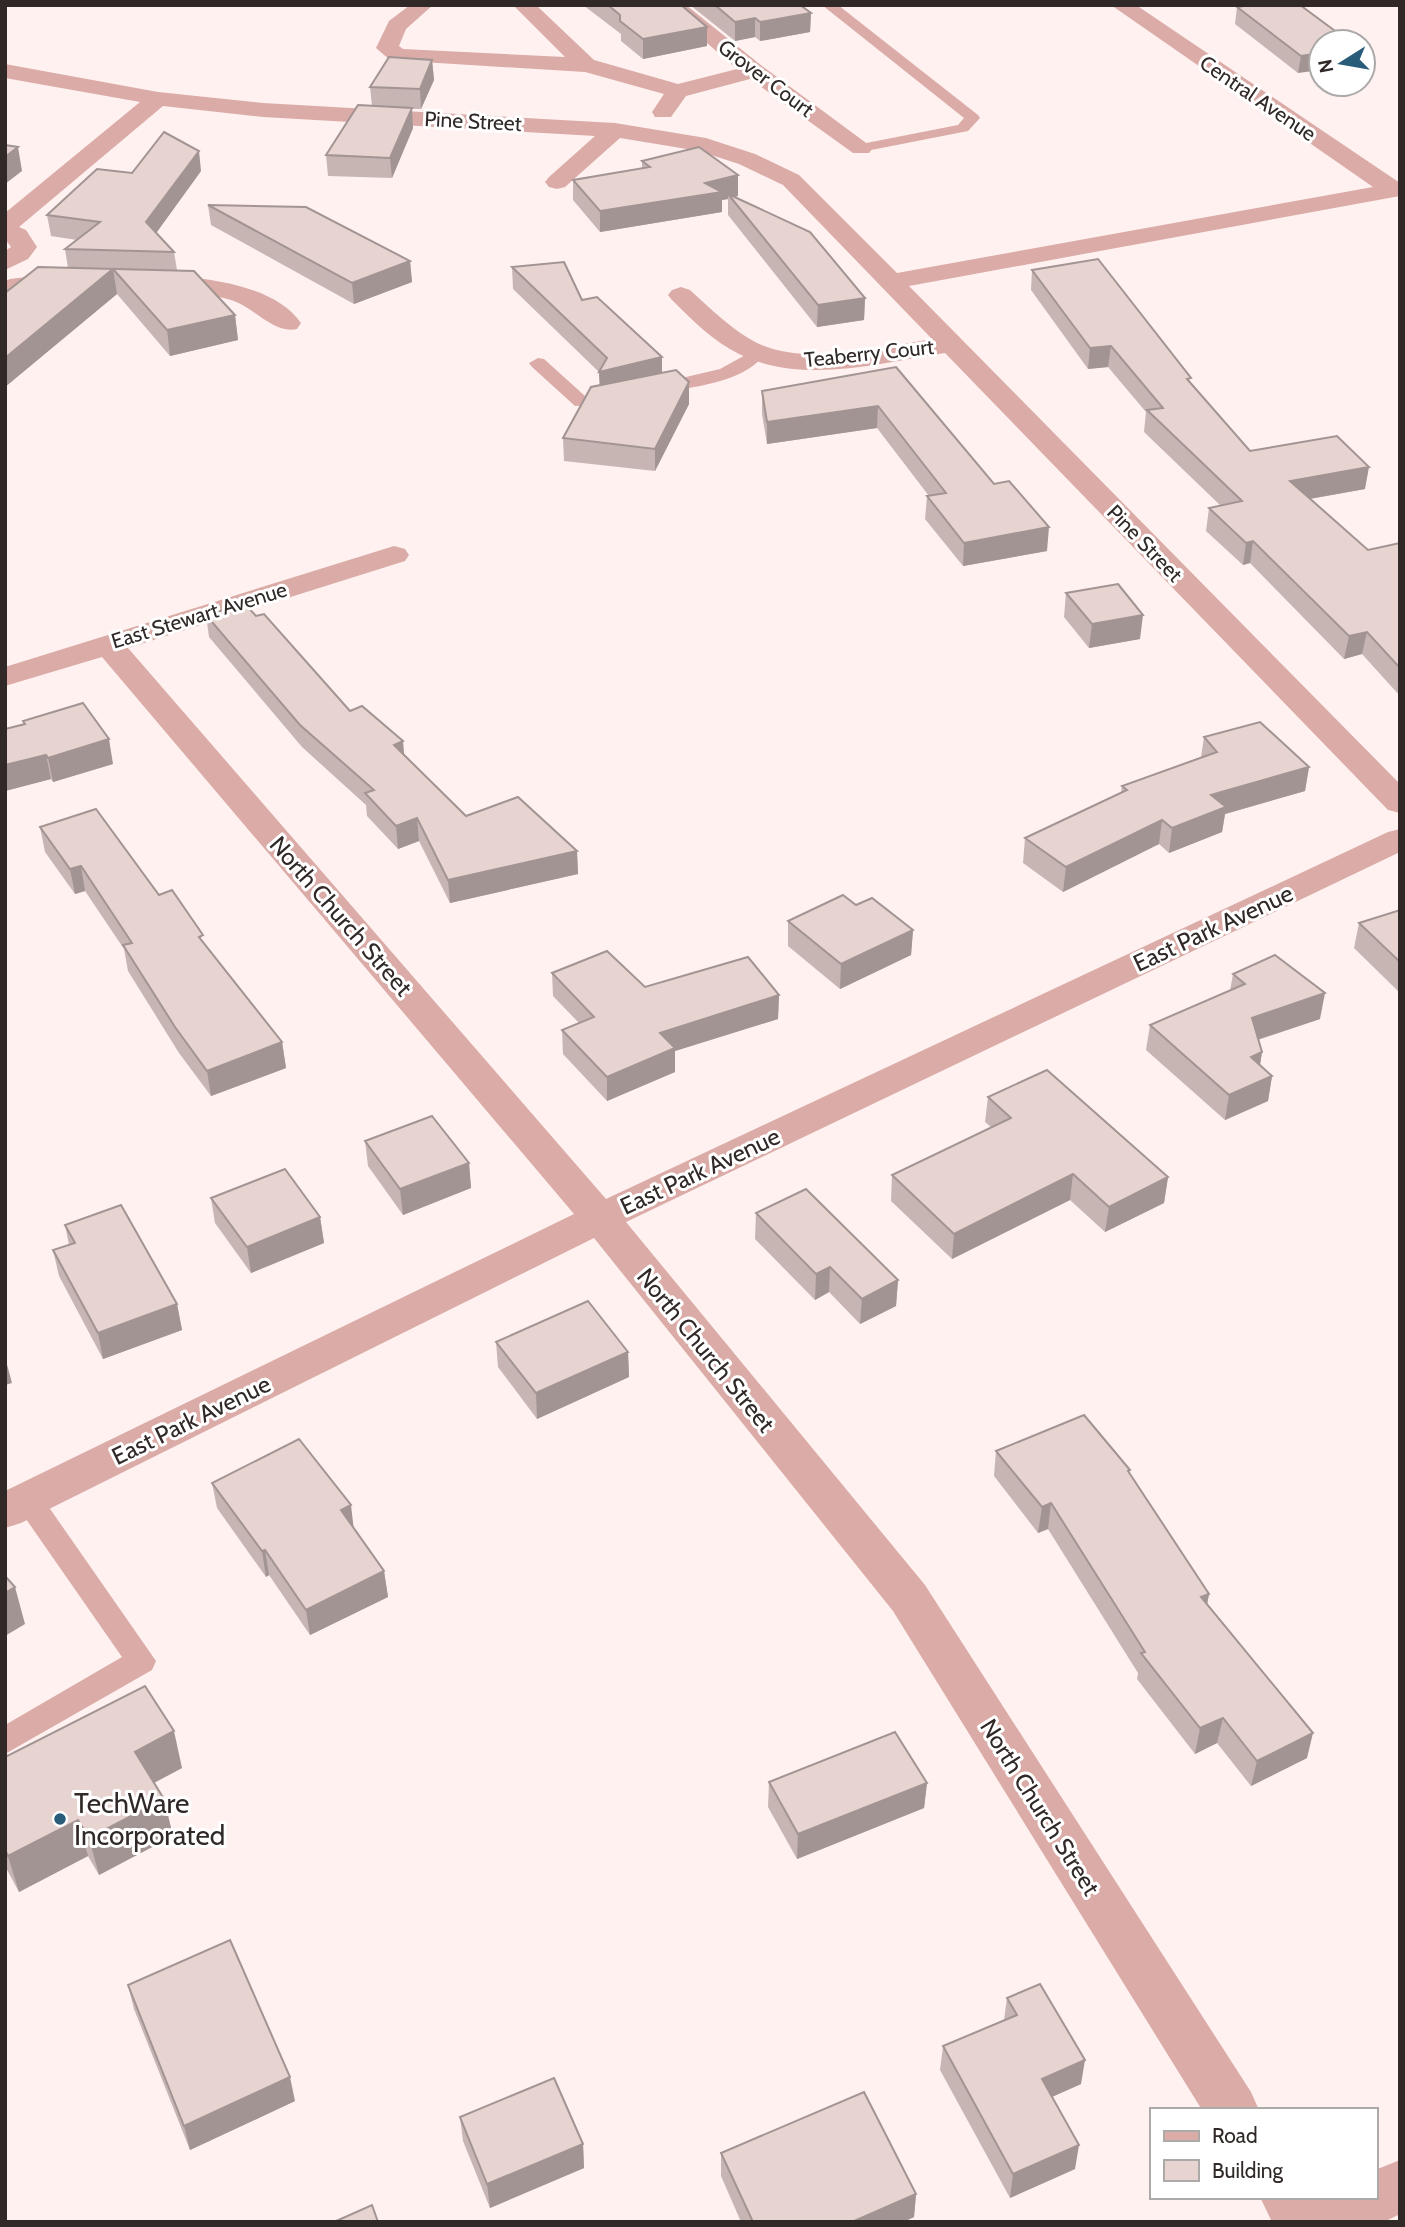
<svg xmlns="http://www.w3.org/2000/svg" width="1405" height="2227" viewBox="0 0 1405 2227" font-family="Cabin,sans-serif">
<style>
.lines{fill:none;stroke-linecap:round;stroke-linejoin:round}
.service{fill:#dbaca7;fill-rule:evenodd}
.minor{fill:#dbaca7;fill-rule:evenodd}
.wall{fill:#c7b5b3}
.shaded-wall{fill:#a29492}
.building{fill:#e7d3d0;stroke:#a29492;stroke-width:2}
.poi-dot{fill:#295c79;stroke:#fff;stroke-width:2.5}
.labels{text-anchor:middle;dominant-baseline:central;stroke-width:6;stroke-linejoin:round;paint-order:stroke}
.far-street-label{font-size:21px;fill:#302928;stroke:#fff}
.street-label{font-size:24px;fill:#302928;stroke:#fff}
.near-poi-label{font-size:28px;fill:#302928;stroke:#fff;text-anchor:start}
</style>
<rect width="100%" height="100%" fill="#fef1f0"/>
<g class="lines">
<g class="service">
<polygon points="822,5 838,5 978,115 980,118 968,131 861,152 856,151 854,148 856,145 958,125 964,118"/>
<path d="M758,348l6,1 2,4c-23,31 -73,33 -108,41l-9,-5 3,-4 68,-16z"/>
<polygon points="538,358 544,359 585,396 616,394 625,399 616,404 575,406 532,367 529,363"/>
<polygon points="29,1490 39,1493 156,1661 152,1670 5,1754 5,1725 122,1657 19,1509 15,1501 19,1493"/>
</g>
<g class="minor">
<polygon points="410,5 433,5 406,29 399,46 403,49 565,57 513,5 536,5 594,60 678,84 737,69 663,5 686,5 762,66 873,148 869,153 853,153 750,79 686,96 671,117 655,117 652,112 664,94 585,72 390,60 376,48 389,21"/>
<path d="M1111,5h25l264,178v13l-491,90 491,498v29l-12,-3 -443,-457c-65,10 -143,32 -206,1 -26,-13 -47,-34 -67,-54l-4,-5 4,-5 9,-3 9,3c21,19 42,40 67,53 49,23 124,5 175,-4l-149,-154 -44,-21 -40,-13 -79,-13 -55,49 -8,2 -8,-2 -4,-5 4,-5 46,-41 -332,-19 -100,-11 -144,121 7,3 11,17 -9,12 -23,11v-19l6,-4 -6,-8v-26l135,-111 -135,-24v-14l153,28 105,11 352,20 91,15 49,16 44,21 98,98 476,-86z"/>
<polygon points="68,272 77,275 81,280 77,285 24,291 5,298 5,281 10,279"/>
<path d="M156,275c44,2 117,8 145,48l-4,6c-22,5 -42,-20 -63,-28 -28,-10 -58,-5 -87,-13l-4,-5 4,-5z"/>
<polygon points="394,546 405,549 409,555 405,561 128,648 606,1199 1388,832 1400,829 1400,852 626,1222 925,1585 1251,2092 1259,2110 1202,2110 893,1611 594,1238 21,1523 5,1528 5,1491 574,1214 102,657 5,686 5,667"/>
<polygon points="1400,2160 1400,2214 1384,2222 1272,2222 1260,2197 1375,2197 1375,2170"/>
</g>
</g>
<g class="wall">
<polygon points="583,5 681,5 707,46 643,59 621,41 621,34"/>
<polygon points="690,5 800,5 811,13 810,32 760,41 755,37 735,41"/>
<polygon points="1237,7 1350,42 1298,73 1235,24"/>
<polygon points="432,60 434,80 421,109 412,109 413,128 392,178 328,176 326,155 372,106 370,87"/>
<polygon points="642,161 738,196 734,197 865,298 864,320 817,327 728,215 728,199 722,200 722,212 600,232 573,200 573,180 642,168"/>
<polygon points="201,171 156,233 174,252 177,270 235,315 238,340 170,356 117,294 5,387 5,293 68,268 65,249 77,240 51,236 47,215 132,173"/>
<polygon points="208,205 410,261 412,282 354,304 211,225"/>
<polygon points="512,267 582,300 662,357 662,373 689,404 655,471 564,461 563,438 600,385 599,372 513,289"/>
<polygon points="1032,270 1190,382 1250,451 1365,489 1310,499 1368,550 1400,543 1400,696 1362,654 1344,659 1250,563 1243,565 1206,531 1209,508 1221,506 1144,432 1146,412 1108,367 1088,369 1031,290"/>
<polygon points="896,367 1047,551 963,566 925,519 927,496 929,496 877,428 767,444 762,414 762,391"/>
<polygon points="1066,593 1140,639 1089,648 1064,617"/>
<polygon points="206,615 256,616 350,711 404,755 466,816 577,851 578,874 450,903 419,841 398,849 367,816 366,805 302,747 209,637"/>
<polygon points="23,721 113,764 53,782 51,779 5,791 5,730 24,725"/>
<polygon points="1204,737 1309,767 1305,791 1225,814 1222,832 1169,853 1159,844 1063,892 1023,863 1025,838 1121,793 1122,786 1201,757"/>
<polygon points="40,827 159,895 205,944 282,1042 286,1068 211,1096 179,1053 128,971 124,949 85,891 75,894 45,852"/>
<polygon points="856,905 913,930 911,955 840,989 788,946 788,921"/>
<polygon points="1400,910 1400,992 1399,992 1354,948 1359,923"/>
<polygon points="552,973 645,987 779,995 778,1019 675,1051 675,1072 607,1101 563,1054 562,1030 579,1023 553,996"/>
<polygon points="1233,974 1320,1019 1258,1040 1262,1052 1260,1065 1272,1076 1268,1101 1225,1120 1146,1050 1150,1025 1230,991"/>
<polygon points="988,1097 1168,1177 1164,1203 1105,1232 1070,1200 952,1259 891,1201 892,1175 992,1128 985,1122"/>
<polygon points="365,1141 469,1163 471,1188 403,1215 368,1166"/>
<polygon points="211,1198 320,1217 324,1243 251,1273 215,1223"/>
<polygon points="756,1213 898,1280 896,1306 860,1324 829,1292 815,1300 755,1239"/>
<polygon points="65,1225 177,1304 182,1330 103,1359 59,1276 53,1250 69,1245"/>
<polygon points="496,1342 628,1352 629,1377 537,1419 498,1367"/>
<polygon points="996,1451 1130,1473 1209,1594 1207,1604 1307,1758 1251,1786 1217,1743 1195,1754 1137,1679 1138,1673 1048,1529 1038,1533 994,1476"/>
<polygon points="212,1483 354,1528 384,1571 388,1597 310,1635 269,1575 266,1577 217,1508"/>
<polygon points="5,1757 182,1768 154,1783 164,1799 173,1836 99,1875 88,1856 19,1892 5,1866"/>
<polygon points="769,1782 927,1783 924,1808 797,1859 768,1807"/>
<polygon points="128,1985 295,2101 190,2150 134,2009"/>
<polygon points="1007,1998 1081,2084 1052,2097 1075,2169 1010,2198 940,2070 943,2046 1004,2020"/>
<polygon points="460,2117 583,2144 584,2168 490,2208 463,2141"/>
<polygon points="721,2153 916,2194 914,2217 903,2222 741,2222 721,2176"/>
</g>
<g class="shaded-wall">
<polygon points="811,13 810,32 760,41 760,22"/>
<polygon points="755,18 755,37 735,41 735,22"/>
<polygon points="707,27 707,46 643,59 643,39"/>
<polygon points="1321,53 1321,70 1298,73 1301,56"/>
<polygon points="432,60 434,80 421,109 420,89"/>
<polygon points="412,108 413,128 392,178 390,158"/>
<polygon points="18,147 22,171 5,184 5,157"/>
<polygon points="199,151 201,171 149,243 146,222"/>
<polygon points="738,175 738,196 731,198 728,194 728,199 722,200 722,212 600,232 600,211"/>
<polygon points="410,261 412,282 354,304 352,283"/>
<polygon points="113,269 117,294 5,387 5,358"/>
<polygon points="865,298 864,320 817,327 818,305"/>
<polygon points="235,315 238,340 170,356 167,330"/>
<polygon points="1111,346 1108,367 1088,369 1090,348"/>
<polygon points="662,357 662,379 600,394 599,372"/>
<polygon points="689,382 689,404 655,471 655,449"/>
<polygon points="878,406 877,428 767,444 767,422"/>
<polygon points="1369,467 1365,489 1286,503 1290,481"/>
<polygon points="1049,527 1047,551 963,566 964,543"/>
<polygon points="1253,541 1250,563 1243,565 1246,543"/>
<polygon points="1143,615 1140,639 1089,648 1092,624"/>
<polygon points="1367,632 1362,654 1344,659 1349,636"/>
<polygon points="109,739 113,764 53,782 48,758"/>
<polygon points="403,741 405,764 394,745"/>
<polygon points="46,755 51,779 5,791 5,765"/>
<polygon points="1309,767 1305,791 1225,814 1222,832 1169,853 1172,828 1211,795"/>
<polygon points="417,818 419,841 398,849 396,826"/>
<polygon points="1162,820 1159,844 1063,892 1066,867"/>
<polygon points="577,851 578,874 450,903 448,880"/>
<polygon points="81,866 85,891 75,894 70,869"/>
<polygon points="913,930 911,955 840,989 841,964"/>
<polygon points="1325,993 1320,1019 1247,1043 1252,1018"/>
<polygon points="779,995 778,1019 675,1051 675,1072 607,1101 607,1077 660,1033"/>
<polygon points="282,1042 286,1068 211,1096 207,1071"/>
<polygon points="1262,1052 1258,1077 1251,1057"/>
<polygon points="1272,1076 1268,1101 1225,1120 1229,1095"/>
<polygon points="469,1163 471,1188 403,1215 400,1189"/>
<polygon points="1073,1174 1070,1200 952,1259 954,1234"/>
<polygon points="1168,1177 1164,1203 1105,1232 1109,1207"/>
<polygon points="320,1217 324,1243 251,1273 247,1247"/>
<polygon points="830,1267 829,1292 815,1300 816,1274"/>
<polygon points="898,1280 896,1306 860,1324 862,1299"/>
<polygon points="177,1304 182,1330 103,1359 98,1333"/>
<polygon points="628,1352 629,1377 537,1419 536,1393"/>
<polygon points="5,1357 12,1383 5,1385"/>
<polygon points="1051,1503 1048,1529 1038,1533 1042,1507"/>
<polygon points="351,1505 354,1531 341,1510"/>
<polygon points="265,1550 269,1575 266,1577 262,1551"/>
<polygon points="384,1571 388,1597 310,1635 306,1610"/>
<polygon points="15,1587 25,1624 5,1636 5,1593"/>
<polygon points="1209,1594 1204,1620 1201,1597"/>
<polygon points="1223,1718 1217,1743 1195,1754 1200,1728"/>
<polygon points="174,1731 182,1768 144,1788 135,1752"/>
<polygon points="1313,1733 1307,1758 1251,1786 1257,1761"/>
<polygon points="927,1783 924,1808 797,1859 798,1834"/>
<polygon points="164,1799 173,1836 99,1875 89,1838"/>
<polygon points="78,1820 88,1856 19,1892 8,1856"/>
<polygon points="1085,2060 1081,2084 1038,2103 1042,2079"/>
<polygon points="290,2077 295,2101 190,2150 184,2126"/>
<polygon points="583,2144 584,2168 490,2208 487,2184"/>
<polygon points="1079,2145 1075,2169 1010,2198 1013,2174"/>
<polygon points="916,2194 914,2217 903,2222 852,2222"/>
</g>
<g class="building">
<polygon points="608,5 681,5 707,27 643,39 620,21 620,15"/>
<polygon points="715,5 800,5 811,13 760,22 755,18 735,22"/>
<polygon points="1251,5 1300,5 1350,42 1321,42 1321,53 1301,56 1237,7"/>
<polygon points="389,57 432,60 420,89 370,87"/>
<polygon points="358,105 412,108 390,158 326,155"/>
<polygon points="164,132 199,151 146,222 174,252 65,249 100,222 47,215 97,169 132,173"/>
<polygon points="5,145 18,147 5,157"/>
<polygon points="699,147 738,175 705,183 722,192 600,211 573,180 650,167 642,161"/>
<polygon points="728,194 810,232 865,298 818,305"/>
<polygon points="208,205 306,207 410,261 352,283"/>
<polygon points="1098,259 1191,378 1187,379 1250,451 1337,436 1369,467 1290,481 1368,550 1400,543 1400,668 1367,632 1349,636 1253,541 1246,543 1209,508 1242,501 1147,410 1163,408 1111,346 1090,348 1032,270"/>
<polygon points="564,262 582,300 597,297 662,357 599,372 607,358 512,267"/>
<polygon points="38,267 194,271 235,315 167,330 113,269 5,358 5,293"/>
<polygon points="896,367 994,484 1009,481 1049,527 964,543 927,496 946,493 878,406 767,422 762,391"/>
<polygon points="676,370 689,382 655,449 563,438 591,387"/>
<polygon points="1118,584 1143,615 1092,624 1066,593"/>
<polygon points="245,604 256,616 264,614 350,711 362,706 403,741 394,745 466,816 518,797 577,851 448,880 417,818 396,826 365,793 374,790 300,725 206,615"/>
<polygon points="83,703 109,739 48,758 46,755 5,765 5,729 25,724 23,721"/>
<polygon points="1260,722 1309,767 1211,795 1226,807 1172,828 1162,820 1066,867 1025,838 1127,790 1122,786 1217,752 1204,737"/>
<polygon points="96,809 159,895 172,890 203,935 199,937 282,1042 207,1071 175,1027 123,945 132,943 81,866 70,869 40,827"/>
<polygon points="843,895 856,905 872,898 913,930 841,964 788,921"/>
<polygon points="1400,910 1400,962 1359,923"/>
<polygon points="607,951 645,987 748,957 779,995 660,1033 675,1048 607,1077 562,1030 594,1017 552,973"/>
<polygon points="1275,955 1325,993 1252,1018 1262,1052 1251,1057 1272,1076 1229,1095 1150,1025 1245,984 1233,974"/>
<polygon points="1047,1070 1168,1177 1109,1207 1073,1174 954,1234 892,1175 1011,1118 988,1097"/>
<polygon points="432,1116 469,1163 400,1189 365,1141"/>
<polygon points="285,1169 320,1217 247,1247 211,1198"/>
<polygon points="806,1189 898,1280 862,1299 830,1267 816,1274 756,1213"/>
<polygon points="121,1205 177,1304 98,1333 53,1250 75,1243 65,1225"/>
<polygon points="588,1301 628,1352 536,1393 496,1342"/>
<polygon points="1084,1415 1130,1470 1128,1471 1209,1594 1201,1597 1313,1733 1257,1761 1223,1718 1200,1728 1141,1653 1145,1652 1051,1503 1042,1507 996,1451"/>
<polygon points="299,1439 351,1505 341,1510 384,1571 306,1610 265,1550 262,1551 212,1483"/>
<polygon points="5,1576 15,1587 5,1593"/>
<polygon points="145,1686 174,1731 135,1752 164,1799 89,1838 78,1820 8,1856 5,1850 5,1757"/>
<polygon points="895,1732 927,1783 798,1834 769,1782"/>
<polygon points="230,1940 290,2077 184,2126 128,1985"/>
<polygon points="1040,1984 1085,2060 1042,2079 1079,2145 1013,2174 943,2046 1017,2015 1007,1998"/>
<polygon points="554,2078 583,2144 487,2184 460,2117"/>
<polygon points="864,2092 916,2194 852,2222 753,2222 721,2153"/>
<polygon points="372,2205 378,2222 334,2222"/>
</g>
<circle class="poi-dot" cx="60" cy="1819" r="7"/>
<g class="labels">
<g class="far-street-label">
<text transform="translate(766 78) rotate(37)">Grover Court</text>
<text transform="translate(1258 98) rotate(34)">Central Avenue</text>
<text transform="translate(473 121) rotate(3)">Pine Street</text>
<text transform="translate(869 353) rotate(-6)">Teaberry Court</text>
<text transform="translate(1145 543) rotate(46)">Pine Street</text>
<text transform="translate(199 615) rotate(-17)">East Stewart Avenue</text>
</g>
<g class="street-label">
<text transform="translate(341 916) rotate(49)">North Church Street</text>
<text transform="translate(1213 928) rotate(-25)">East Park Avenue</text>
<text transform="translate(700 1171) rotate(-25)">East Park Avenue</text>
<text transform="translate(706 1350) rotate(51)">North Church Street</text>
<text transform="translate(191 1420) rotate(-26)">East Park Avenue</text>
<text transform="translate(1040 1807) rotate(58)">North Church Street</text>
</g>
<g class="near-poi-label">
<text x="74" y="1803">TechWare<tspan x="74" dy="32">Incorporated</tspan></text>
</g>
</g>
<rect width="1405" height="2227" fill="none" stroke="#302928" stroke-width="14"/>
<rect x="1150" y="2108" width="228" height="91" fill="#ffffff" stroke="#aca9a9" stroke-width="2"/>
<rect x="1164" y="2131" width="35" height="10" fill="#dbaca7" stroke="#aca9a9" stroke-width="2"/>
<text x="1212" y="2143" font-size="21" fill="#302928">Road</text>
<rect x="1164" y="2160" width="35" height="21" fill="#e7d3d0" stroke="#aca9a9" stroke-width="2"/>
<text x="1212" y="2178" font-size="21" fill="#302928">Building</text>
<g transform="translate(1342 63) rotate(259)"><circle r="33" fill="#ffffff" stroke="#aca9a9" stroke-width="2"/>
<path d="M0-5L12 26L0 18L-12 26Z" fill="#295c79"/>
<text y="-10" font-size="19" font-weight="bold" text-anchor="middle" fill="#302928">N</text>
</g>
</svg>
